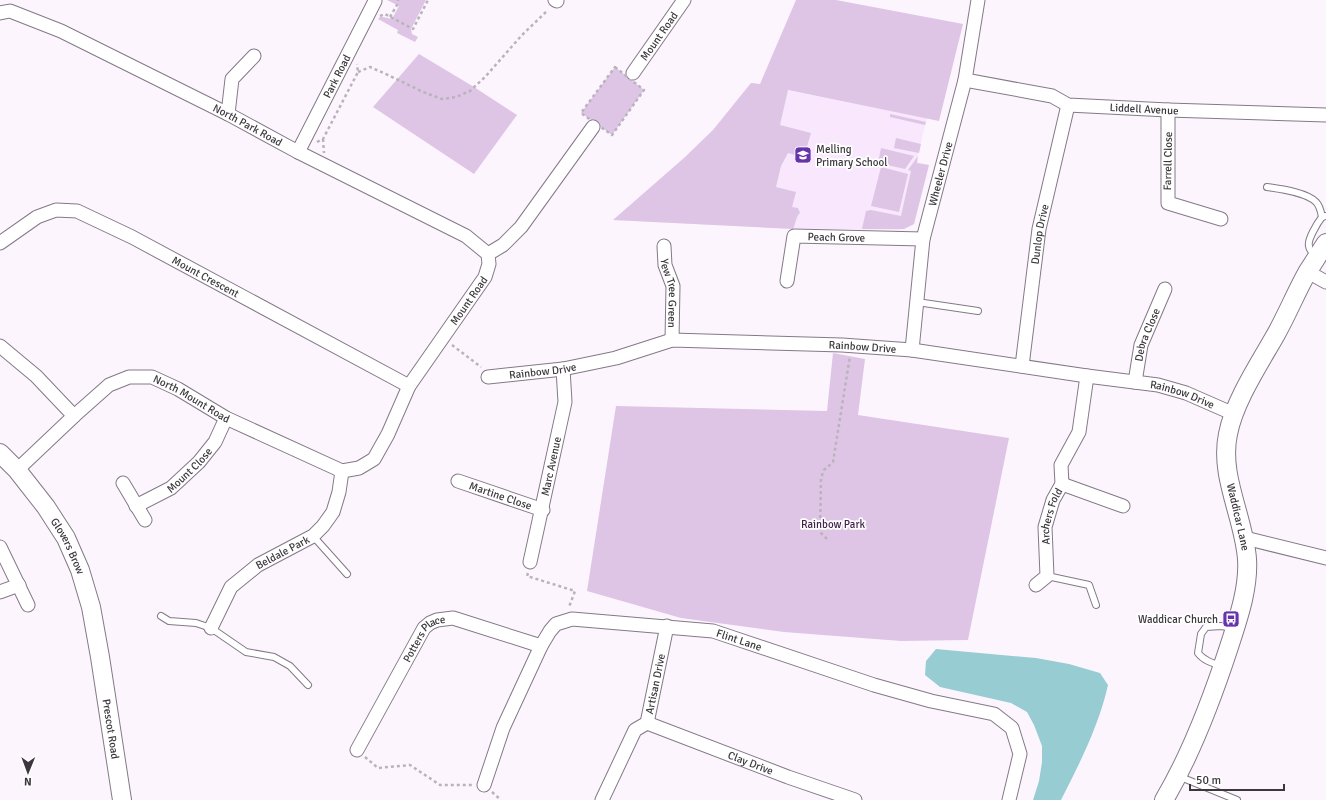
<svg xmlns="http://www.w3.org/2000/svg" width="1326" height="800" viewBox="0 0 1326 800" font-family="Signika,sans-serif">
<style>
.built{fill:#f8e7fd}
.green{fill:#dec5e5}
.water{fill:#97ccd2}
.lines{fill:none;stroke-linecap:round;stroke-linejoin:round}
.lane-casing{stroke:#847987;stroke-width:8}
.street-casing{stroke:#847987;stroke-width:15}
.secondary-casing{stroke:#847987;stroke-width:20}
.path{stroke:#b9b3bb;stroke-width:2.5;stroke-dasharray:3 3;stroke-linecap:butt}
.lane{stroke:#fff;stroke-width:6}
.street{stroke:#fff;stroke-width:13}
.secondary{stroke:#fff;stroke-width:18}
.labels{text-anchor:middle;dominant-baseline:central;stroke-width:3.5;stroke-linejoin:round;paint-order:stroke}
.street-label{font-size:11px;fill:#3b373d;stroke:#fff}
.poi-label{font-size:11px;fill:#3b373d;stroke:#fff;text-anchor:start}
.park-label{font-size:11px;fill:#42204b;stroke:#fff}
</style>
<rect width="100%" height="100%" fill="#fcf5fe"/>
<polygon class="built" points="751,83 927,118 916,162 929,165 914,224 904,229 898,230 777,228 613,220 684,158 713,130"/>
<g class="green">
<polygon points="387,0 426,0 411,29 412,34 418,37 415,42 397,33 398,30 378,19 380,17 383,17 392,19 399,6"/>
<path d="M796,0h40l127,24 -24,97 -151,-31 -8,35 31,8 -7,24 -16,-4 -7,13 -5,21 20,5 -4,15 6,1 2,5c-4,3 -4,10 -7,16l-180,-9 71,-62 29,-28 38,-47 9,1z"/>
<polygon points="419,54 474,87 517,115 474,174 373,107"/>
<polygon points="615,67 644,90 612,135 581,113"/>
<polygon points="890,114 926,122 925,125 890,117"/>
<polygon points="896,138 921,144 919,153 894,148"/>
<polygon points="881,148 914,156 905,169 878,163"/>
<polygon points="918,156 917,163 929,165 914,224 904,229 862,229 866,211 871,210 901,216 911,171 908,170"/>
<polygon points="881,167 908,174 899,212 871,206"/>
<polygon points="833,353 865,359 858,415 1009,438 968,640 901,641 784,632 681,618 587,591 616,406 827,411"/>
</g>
<path class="water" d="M936,649l100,9 33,6 31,9 8,12c-9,40 -28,78 -47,115h-28l6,-19 3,-19v-16l-8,-21 -7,-13 -16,-9 -71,-16 -15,-12 1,-14z"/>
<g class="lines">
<g class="lane-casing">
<g id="lane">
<path d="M1267,187c13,2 39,5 49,15 4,4 5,10 6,15"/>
<path d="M1316,256c-3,-3 -7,-6 -7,-10 -2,-6 9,-24 13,-29l4,-1"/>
<polyline points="917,302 978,311"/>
<polyline points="313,536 347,574"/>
<polyline points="1047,576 1089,585 1096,605"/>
<polyline points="161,616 169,621 196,623 211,628 246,652 274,657 290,666 308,685"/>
<path d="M1221,666c-9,-3 -18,-6 -23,-13l3,-19 5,-7 15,-1 13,2"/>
<polyline points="1178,776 1237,800"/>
</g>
</g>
<g class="street-casing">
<g id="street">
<polyline points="555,0 557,1"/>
<path id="s1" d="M0,13l10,-2 51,20 167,83 70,38 168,84 22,18"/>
<path id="s2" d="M633,73l51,-73"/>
<path id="s3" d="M965,80l87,16 16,9 100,5 158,5"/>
<polyline points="1168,110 1168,203 1221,219"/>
<polyline points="228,114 232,79 254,56"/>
<path id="s4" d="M298,152l77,-151"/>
<path id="s5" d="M0,243l37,-26 19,-7 21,1 55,26 277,149"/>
<path id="s6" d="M664,246l1,19 8,21 -1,54"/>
<polyline points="1308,272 1326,282"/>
<path id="s7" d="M787,281l7,-45 129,3"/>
<polyline points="0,346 36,376 74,416"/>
<path id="s8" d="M912,350l11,-111 42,-159 13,-80"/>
<path id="s9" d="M1022,366l17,-137 29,-124"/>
<path id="s10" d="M488,377l75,-8 53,-11 56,-18 170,5 70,5 175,26 71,9 28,8 48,21"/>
<path id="s11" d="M1135,382l6,-37 24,-56"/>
<path id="s12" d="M17,470l57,-54 35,-31 20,-8h23l26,12 48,29 116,53"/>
<path id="s13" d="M342,471l17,-3 15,-9 14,-25 21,-48 76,-109 4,-13 -1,-10 15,-9 18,-18 72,-100"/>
<path id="s14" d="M458,481l85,29"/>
<polyline points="123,483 145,520"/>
<polyline points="1062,484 1123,506"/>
<path id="s15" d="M136,506l35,-18 28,-26 16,-20 11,-24"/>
<polyline points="1245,538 1326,558"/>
<polyline points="0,547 28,605"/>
<path id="s16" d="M530,562l35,-160 -2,-33"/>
<path id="s17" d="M1036,585l11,-9 -2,-49 8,-27 9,-16 -1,-19 18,-33 8,-56"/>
<polyline points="0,592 19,585"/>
<path id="s18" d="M211,628l20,-41 27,-22 55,-29 10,-10 10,-14 6,-20 3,-21"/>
<path id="s19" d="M647,723l141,54 67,23"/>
<path id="s20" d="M647,723l20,-97"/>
<path id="s21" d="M357,750l67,-122 6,-5 7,-3 16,-2 88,28"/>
<path id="s22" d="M484,785l19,-57 38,-82 9,-15 6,-7 16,-5 141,12 161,54 57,16 63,13 18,14 8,26 -11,46"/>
<polyline points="602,800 635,730 647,723"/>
</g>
</g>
<g class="secondary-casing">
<g id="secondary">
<path id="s23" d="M0,453l17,17 29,37 20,31 14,32 11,37 9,50 22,143"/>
<path d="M1164,800c28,-47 48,-101 65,-153 9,-28 20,-59 18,-88 -3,-42 -28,-83 -19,-125 6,-32 31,-70 47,-98 12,-21 21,-44 33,-65 6,-9 12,-19 18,-28"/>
</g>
</g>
<g class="path">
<polyline points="380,16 385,14 413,29 428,0"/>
<polyline points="390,17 397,5 398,0"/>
<polygon points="615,67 644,90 612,135 581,113"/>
<polyline points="358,72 370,67 388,75 423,92 442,99 456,97 470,91 485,77 522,35 548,10"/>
<polyline points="323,139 324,153"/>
<polyline points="317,142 323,139 358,72 357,64"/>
<polyline points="452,345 481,367"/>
<polyline points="827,539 820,532 821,478 824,470 833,462 850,356"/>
<polyline points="528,573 527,576 575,591 569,607"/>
<polyline points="365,757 378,768 410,765 440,785 472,785"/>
<polyline points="492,792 501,800"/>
</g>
<use href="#lane" class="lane"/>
<use href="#street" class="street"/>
<use href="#secondary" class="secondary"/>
</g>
<defs>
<g id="school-square" transform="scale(0.9)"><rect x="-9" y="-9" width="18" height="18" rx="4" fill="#6533aa" stroke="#fff"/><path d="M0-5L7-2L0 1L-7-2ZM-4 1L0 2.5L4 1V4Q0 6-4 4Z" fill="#fff"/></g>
<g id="bus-square" transform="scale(0.9)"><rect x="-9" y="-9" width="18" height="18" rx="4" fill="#6533aa" stroke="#fff"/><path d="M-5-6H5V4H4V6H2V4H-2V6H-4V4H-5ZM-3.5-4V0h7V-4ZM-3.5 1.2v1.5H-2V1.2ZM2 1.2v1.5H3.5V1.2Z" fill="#fff"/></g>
</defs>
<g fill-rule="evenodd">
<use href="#school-square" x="803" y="155"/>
<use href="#bus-square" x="1231" y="619"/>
</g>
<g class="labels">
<g class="street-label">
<text stroke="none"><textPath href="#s2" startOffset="45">Mount Road</textPath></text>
<text stroke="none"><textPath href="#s4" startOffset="85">Park Road</textPath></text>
<text stroke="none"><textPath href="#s3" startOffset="183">Liddell Avenue</textPath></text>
<text stroke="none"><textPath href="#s1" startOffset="274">North Park Road</textPath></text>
<text transform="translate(1168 161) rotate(-89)">Farrell Close</text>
<text stroke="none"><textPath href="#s8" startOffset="179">Wheeler Drive</textPath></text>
<text stroke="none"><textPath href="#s9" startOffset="133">Dunlop Drive</textPath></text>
<text stroke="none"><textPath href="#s7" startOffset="88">Peach Grove</textPath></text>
<text stroke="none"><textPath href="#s5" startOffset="231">Mount Crescent</textPath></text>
<text stroke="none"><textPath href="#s6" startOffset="48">Yew Tree Green</textPath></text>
<text stroke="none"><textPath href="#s13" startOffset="220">Mount Road</textPath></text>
<text stroke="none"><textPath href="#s11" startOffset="49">Debra Close</textPath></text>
<text stroke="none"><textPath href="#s10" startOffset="379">Rainbow Drive</textPath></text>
<text stroke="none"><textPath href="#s10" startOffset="55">Rainbow Drive</textPath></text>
<text stroke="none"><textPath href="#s10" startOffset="703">Rainbow Drive</textPath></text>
<text stroke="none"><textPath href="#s12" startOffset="215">North Mount Road</textPath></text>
<text stroke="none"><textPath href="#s16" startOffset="98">Marc Avenue</textPath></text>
<text stroke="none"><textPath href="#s15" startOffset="65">Mount Close</textPath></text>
<text stroke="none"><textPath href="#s14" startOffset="45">Martine Close</textPath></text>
<text stroke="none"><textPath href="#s17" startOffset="75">Archers Fold</textPath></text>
<text transform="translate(1238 517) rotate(77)">Waddicar Lane</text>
<text stroke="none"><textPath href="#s23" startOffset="116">Glovers Brow</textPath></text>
<text stroke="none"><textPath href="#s18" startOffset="108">Beldale Park</textPath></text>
<text stroke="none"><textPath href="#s22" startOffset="363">Flint Lane</textPath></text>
<text stroke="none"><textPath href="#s21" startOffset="132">Potters Place</textPath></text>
<text stroke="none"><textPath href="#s20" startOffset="40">Artisan Drive</textPath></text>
<text stroke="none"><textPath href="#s23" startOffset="305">Prescot Road</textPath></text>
<text stroke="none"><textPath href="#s19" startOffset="111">Clay Drive</textPath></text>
</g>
<g class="poi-label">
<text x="816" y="149">Melling<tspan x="816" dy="13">Primary School</tspan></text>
<text x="1218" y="619" text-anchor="end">Waddicar Church</text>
</g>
<g class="park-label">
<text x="833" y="524">Rainbow Park</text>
</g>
</g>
<g transform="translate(28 772) rotate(181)" stroke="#ffffff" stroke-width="3" paint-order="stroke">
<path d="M0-3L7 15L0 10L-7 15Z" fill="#3b373d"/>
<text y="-6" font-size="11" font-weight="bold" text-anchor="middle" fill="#3b373d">N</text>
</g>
<path d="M1190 784v6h94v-6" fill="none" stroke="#3b373d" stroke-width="2"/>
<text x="1196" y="784" font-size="12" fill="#3b373d" stroke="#ffffff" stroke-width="3" paint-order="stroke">50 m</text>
</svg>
